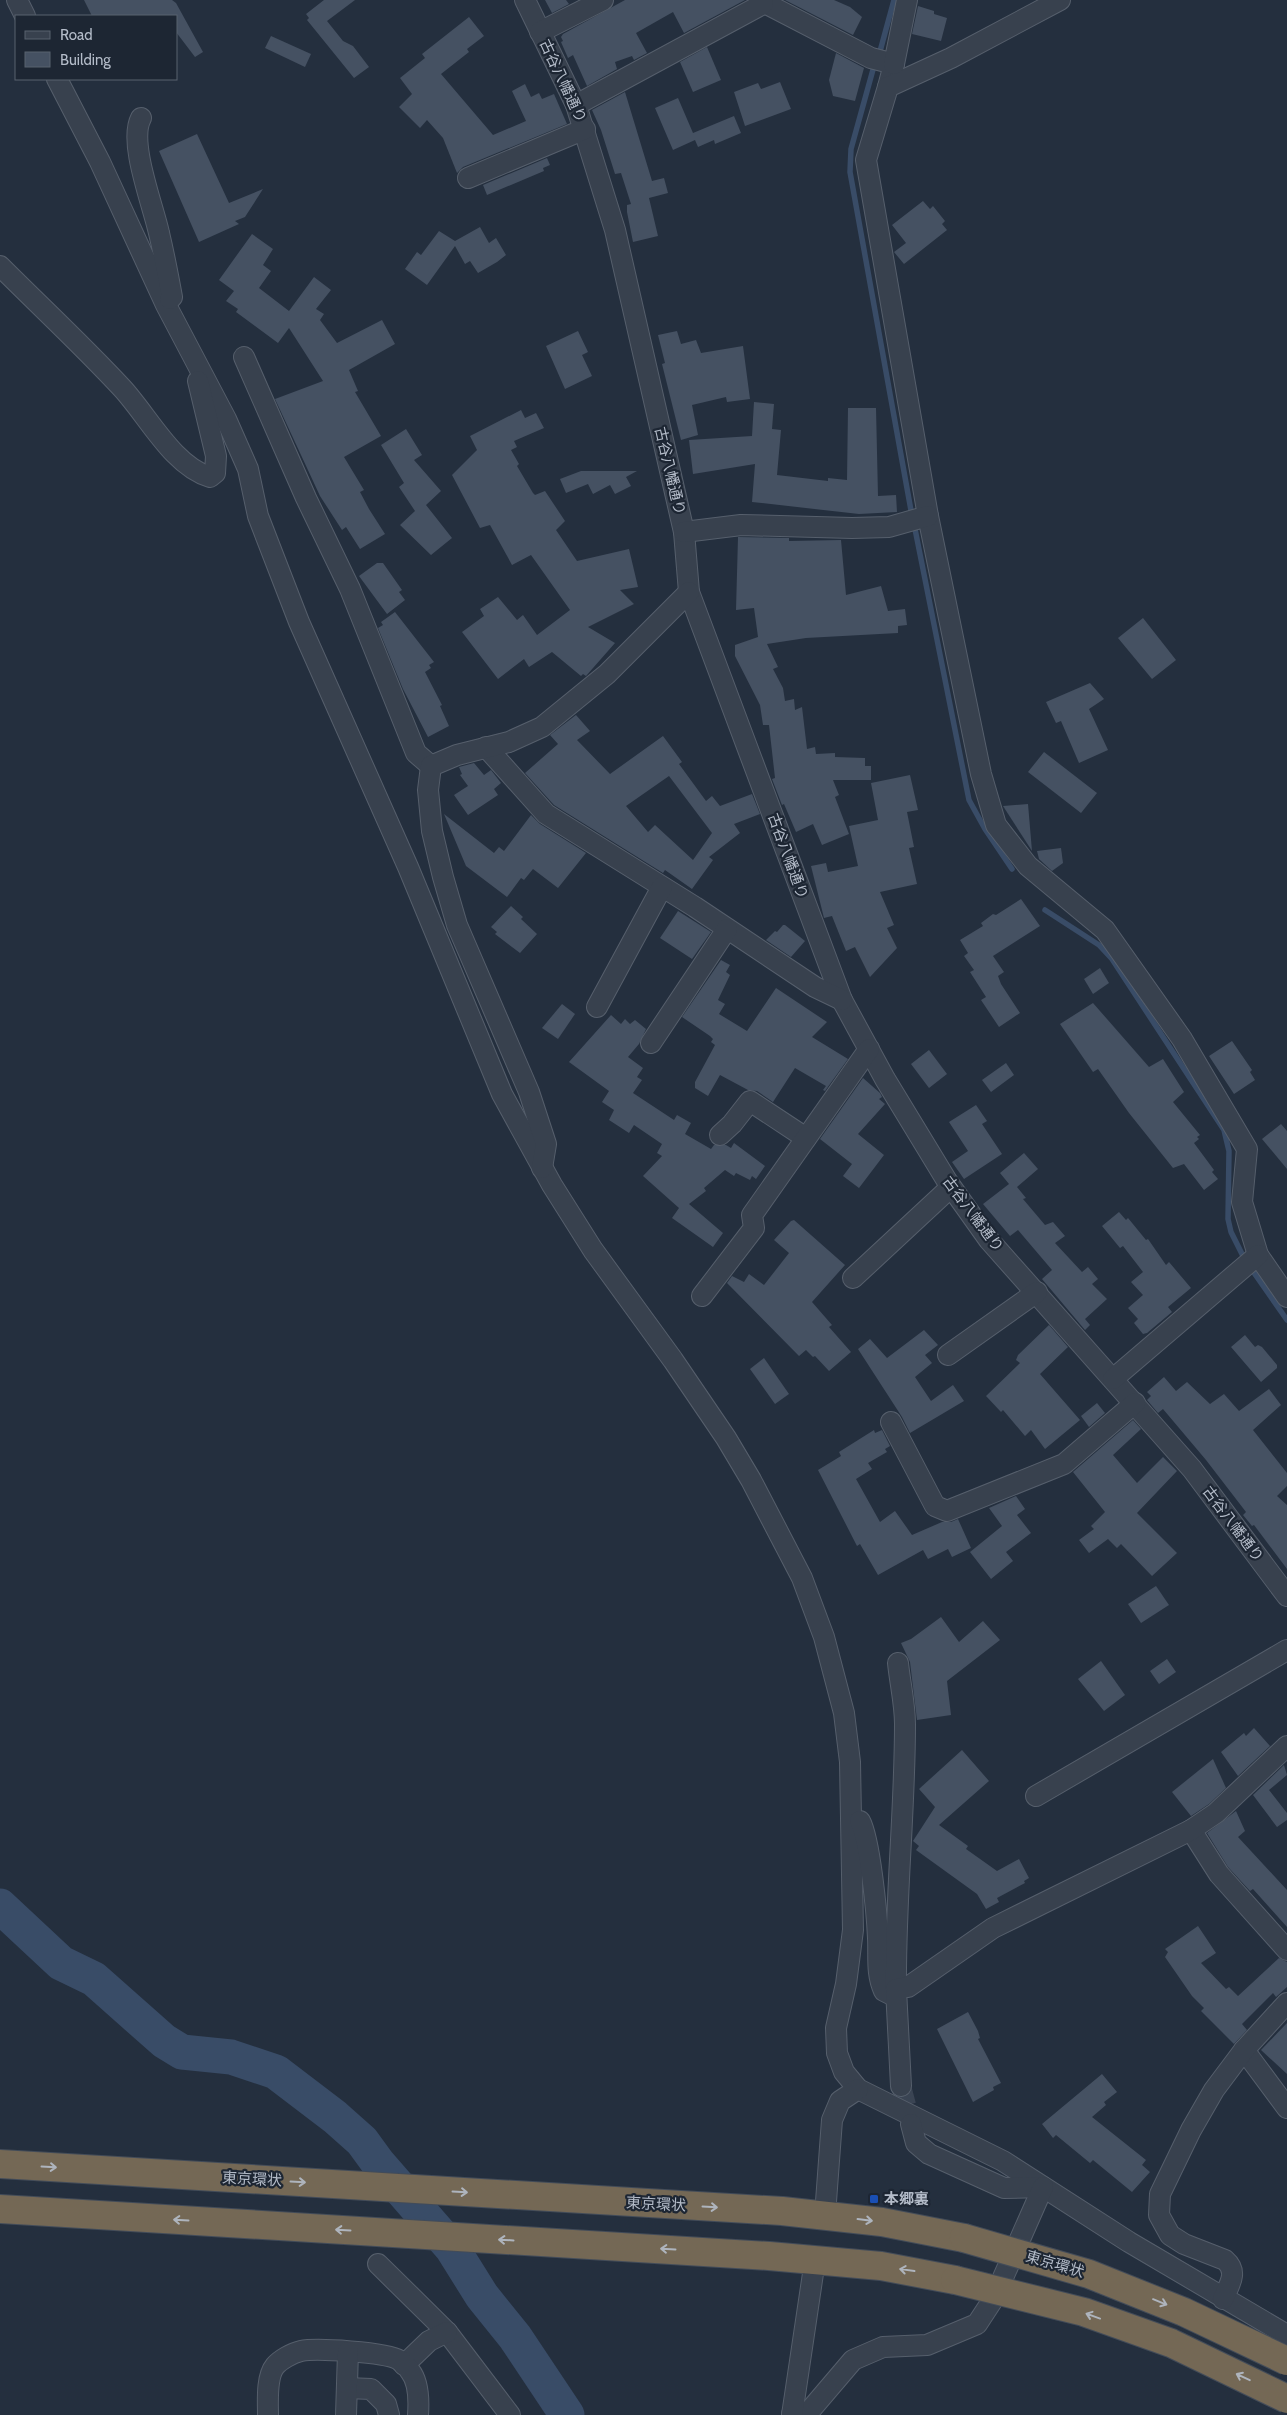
<svg xmlns="http://www.w3.org/2000/svg" width="1287" height="2415" viewBox="0 0 1287 2415" font-family="Cabin,'Noto Sans JP',sans-serif">
<style>
.lines{fill:none;stroke-linecap:round;stroke-linejoin:round}
.stream{stroke:#394c67;stroke-width:5.5}
.river{stroke:#394c67;stroke-width:35}
.building{fill:#455162;fill-rule:evenodd}
.minor-tunnel{stroke:#3a4453;stroke-width:20;stroke-dasharray:20 10;stroke-linecap:butt}
.minor-casing{stroke:#565f6c;stroke-width:22}
.highway-casing{stroke:#434c59;stroke-width:30}
.minor{stroke:#38414e;stroke-width:20}
.highway{stroke:#746855;stroke-width:28}
.highway-bridge-casing{stroke:#434c59;stroke-width:30;stroke-linecap:butt}
.highway-bridge{stroke:#746855;stroke-width:28}
.oneway{stroke:#aeb4bd}
.transit-dot{fill:#1a4fb4;stroke:#1d2633;stroke-width:2}
.labels{text-anchor:middle;dominant-baseline:central;stroke-width:4.5;stroke-linejoin:round;paint-order:stroke}
.street-label{font-size:15px;fill:#b4bcc9;stroke:#1d2633}
.poi-label{font-size:15px;font-weight:bold;fill:#b4bcc9;stroke:#1d2633;text-anchor:start}
</style>
<rect width="100%" height="100%" fill="#242f3e"/>
<g class="lines">
<g class="stream">
<polyline points="879,55 894,0"/>
<polyline points="874,66 851,149 850,172 912,516"/>
<polyline points="915,529 969,800 985,829 1012,869"/>
<polyline points="1045,910 1099,945 1112,959 1224,1130 1229,1151 1228,1219 1231,1232 1243,1256"/>
<polyline points="1250,1267 1287,1320"/>
</g>
<polyline class="river" points="0,1906 61,1963 94,1979 164,2041 182,2052 231,2057 276,2072 335,2117 362,2141 378,2163 452,2248 482,2296 515,2337 567,2415"/>
</g>
<g class="building">
<polygon points="84,0 172,0 176,3 203,52 195,57 176,32 176,16 92,16"/>
<polygon points="324,0 355,0 327,21 343,41 353,46 369,67 354,78 307,20 309,18 306,14"/>
<polygon points="545,0 566,0 569,4 552,13"/>
<polygon points="625,0 745,0 684,33 673,12 636,33 647,53 634,60 632,56 615,62 617,69 587,86 573,55 568,58 561,42 563,41 561,37 563,34"/>
<polygon points="785,0 834,0 850,7 862,17 853,35"/>
<polygon points="918,6 934,11 934,14 947,18 941,41 912,34"/>
<polygon points="469,17 484,36 467,49 469,52 441,74 493,135 526,121 512,91 525,84 531,97 539,93 542,99 554,94 567,124 463,167 457,173 443,138 427,120 420,128 399,107 412,94 400,78 425,58 422,54"/>
<polygon points="271,36 311,54 305,67 265,48"/>
<polygon points="707,47 721,80 693,92 680,62"/>
<polygon points="836,53 864,68 855,101 833,96 829,80"/>
<polygon points="780,82 791,109 745,126 734,92 758,83 761,89"/>
<polygon points="625,92 652,181 664,178 668,193 649,198 658,236 633,242 627,212 627,205 631,204 621,173 615,174 601,130 592,110"/>
<polygon points="678,98 693,133 734,116 741,133 715,144 714,140 698,147 695,140 673,150 655,108"/>
<polygon points="197,134 229,203 263,189 245,217 235,221 239,224 199,242 159,151"/>
<polygon points="547,158 550,165 543,168 544,171 487,195 483,185"/>
<polygon points="923,201 930,209 933,206 945,221 942,224 947,230 904,264 894,252 906,243 892,225"/>
<polygon points="480,227 489,243 496,238 506,255 497,262 478,273 470,261 465,264 455,246 427,285 405,269 417,252 421,255 439,231 455,241"/>
<polygon points="252,234 273,249 263,265 271,271 259,288 289,311 314,277 331,290 316,309 324,314 320,320 337,343 382,320 395,344 349,370 358,391 355,392 381,436 344,457 364,490 360,492 369,509 385,534 360,549 346,527 342,530 320,496 275,399 323,381 289,328 278,343 236,312 238,309 226,301 234,291 219,280"/>
<polygon points="578,331 588,352 582,355 592,376 565,389 546,346"/>
<polygon points="677,331 681,344 696,340 701,353 743,346 750,399 727,402 726,397 692,405 698,435 681,440 662,364 665,363 658,335"/>
<polygon points="754,402 774,404 772,429 781,430 777,475 828,481 828,478 847,480 848,408 876,408 878,496 896,495 897,512 859,514 752,502 755,464 693,474 689,440 752,436"/>
<polygon points="521,410 525,418 536,413 544,428 514,441 517,447 511,450 519,464 517,466 533,493 535,495 545,491 565,521 556,530 577,561 629,549 638,587 620,590 634,604 588,627 615,643 586,676 583,674 581,676 552,652 529,667 524,659 498,679 462,632 484,616 480,609 498,597 517,620 523,615 537,635 570,610 531,555 512,565 490,525 480,528 452,475 477,450 470,436"/>
<polygon points="406,429 422,455 414,460 441,491 426,505 452,538 431,555 400,525 415,511 399,487 404,483 381,445"/>
<polygon points="581,471 637,471 626,477 631,486 615,494 610,485 593,494 588,484 566,493 560,479"/>
<polygon points="738,537 789,538 789,541 841,540 846,595 881,586 888,611 905,609 907,625 898,626 898,633 806,638 767,644 778,667 773,669 783,688 785,701 794,699 795,710 802,707 807,749 815,747 816,754 835,753 835,757 865,758 865,766 871,766 871,780 833,780 839,795 835,797 849,834 822,845 813,824 796,832 784,804 782,805 772,779 775,778 769,725 763,725 760,705 735,656 735,645 758,637 754,608 736,610"/>
<polygon points="377,563 383,563 402,590 399,592 405,600 387,614 359,576"/>
<polygon points="395,612 434,662 429,665 431,668 425,672 442,705 440,706 449,726 428,737 403,689 378,628 383,625 381,622"/>
<polygon points="1143,618 1176,660 1152,679 1118,638"/>
<polygon points="1090,683 1104,699 1089,709 1108,750 1079,763 1061,721 1056,723 1046,702"/>
<path d="M576,715l14,16 -13,9 33,34 53,-38 19,26 -3,2 27,37 6,-5 8,10 32,-12 8,20 -26,10 6,9 -31,24 4,3 -21,29 -27,-19 -2,3 -109,-68 -29,-32 33,-29 -8,-9zM669,776l43,57 -19,27 -38,-35 -7,7 -22,-26z"/>
<polygon points="1044,752 1097,793 1081,813 1028,772"/>
<polygon points="474,763 484,775 491,770 501,783 494,789 498,795 468,815 454,795 468,786 460,775 462,774 459,767"/>
<polygon points="910,775 918,810 907,812 914,847 909,848 917,884 880,892 894,925 887,928 897,948 870,977 855,947 846,951 832,916 824,918 811,866 826,863 828,872 858,866 849,826 878,820 871,783"/>
<polygon points="1028,804 1032,851 1003,806"/>
<polygon points="444,814 494,853 499,847 504,851 531,815 540,824 586,853 558,888 533,869 524,880 521,878 507,897 466,866"/>
<polygon points="1061,848 1063,863 1052,871 1039,859 1037,851"/>
<polygon points="1021,899 1040,926 993,956 1004,972 998,976 1001,984 1020,1013 999,1027 981,1000 986,997 970,972 974,970 964,956 968,953 960,940 983,926 981,923 993,914 996,915"/>
<polygon points="511,906 523,917 521,919 537,934 520,953 495,934 497,932 491,927"/>
<polygon points="678,911 711,932 692,959 660,938"/>
<polygon points="783,925 785,925 805,941 791,957 766,940 775,931 777,932"/>
<polygon points="721,960 730,965 726,972 730,975 718,1000 725,1004 719,1014 747,1031 776,988 827,1022 812,1037 848,1059 825,1091 823,1090 826,1086 795,1068 773,1102 757,1091 748,1090 720,1075 708,1096 695,1088 695,1082 715,1045 711,1042 713,1039 710,1036 682,1017"/>
<polygon points="1100,968 1109,983 1093,994 1084,979"/>
<polygon points="1093,1003 1149,1067 1163,1059 1184,1092 1173,1102 1200,1135 1197,1137 1199,1139 1194,1143 1214,1170 1212,1172 1218,1179 1204,1190 1184,1164 1173,1168 1129,1113 1098,1069 1093,1072 1060,1024"/>
<polygon points="562,1004 575,1014 558,1039 542,1028"/>
<polygon points="611,1015 621,1024 625,1019 630,1024 635,1020 646,1029 639,1044 628,1057 643,1068 637,1077 642,1080 633,1093 674,1120 677,1115 691,1123 685,1134 711,1149 714,1145 726,1145 731,1148 734,1143 765,1166 756,1179 752,1176 750,1180 736,1173 734,1176 725,1170 704,1188 706,1191 689,1204 723,1233 713,1247 672,1218 679,1208 643,1176 662,1156 657,1153 662,1144 634,1125 629,1133 609,1120 614,1110 602,1102 609,1091 569,1062"/>
<polygon points="1232,1041 1252,1070 1250,1072 1255,1080 1234,1094 1209,1056"/>
<polygon points="929,1050 947,1074 929,1088 911,1064"/>
<polygon points="1006,1063 1014,1075 991,1092 982,1080"/>
<polygon points="863,1078 880,1093 882,1097 879,1099 885,1104 858,1134 884,1155 859,1188 843,1176 852,1164 820,1139"/>
<polygon points="976,1105 987,1121 982,1124 1002,1154 964,1179 952,1162 968,1151 949,1122"/>
<polygon points="1281,1124 1287,1131 1287,1169 1262,1139"/>
<polygon points="1024,1153 1038,1169 1017,1187 1026,1198 1023,1199 1045,1225 1053,1222 1065,1236 1055,1243 1082,1272 1088,1267 1098,1279 1092,1284 1107,1299 1085,1319 1090,1325 1085,1330 1042,1279 1052,1270 1018,1230 1010,1236 983,1204 1009,1184 1000,1173"/>
<polygon points="1119,1212 1126,1220 1128,1218 1146,1240 1148,1239 1166,1265 1169,1262 1191,1288 1168,1307 1172,1312 1147,1333 1143,1334 1134,1323 1138,1319 1128,1308 1143,1295 1131,1282 1143,1272 1123,1246 1120,1248 1102,1226"/>
<polygon points="794,1220 845,1265 812,1302 832,1325 829,1327 851,1352 829,1371 815,1356 813,1357 806,1350 799,1356 727,1283 732,1276 744,1282 749,1274 764,1285 789,1253 774,1240 791,1221"/>
<polygon points="1049,1325 1068,1347 1040,1374 1080,1420 1045,1449 1031,1430 1025,1436 1003,1410 1001,1412 986,1396 1020,1363 1016,1360 1018,1355"/>
<polygon points="924,1330 938,1345 925,1355 932,1363 915,1377 931,1401 953,1385 964,1401 910,1433 902,1417 858,1349 870,1339 887,1358"/>
<polygon points="1245,1335 1255,1347 1258,1345 1262,1347 1277,1365 1277,1368 1261,1382 1231,1347"/>
<polygon points="764,1358 789,1394 775,1404 750,1369"/>
<polygon points="1164,1377 1176,1391 1187,1382 1210,1404 1224,1394 1239,1411 1269,1389 1281,1405 1253,1430 1287,1473 1287,1486 1277,1496 1287,1505 1287,1569 1254,1525 1252,1526 1243,1515 1246,1512 1206,1460 1163,1409 1158,1413 1147,1400 1151,1396 1147,1392"/>
<polygon points="1097,1403 1105,1413 1089,1427 1081,1416"/>
<polygon points="1133,1420 1141,1429 1113,1455 1137,1483 1163,1457 1177,1471 1137,1513 1177,1553 1152,1576 1121,1544 1117,1548 1108,1539 1089,1553 1079,1540 1094,1529 1091,1526 1105,1512 1073,1472"/>
<polygon points="874,1430 875,1433 882,1430 890,1446 885,1449 887,1452 868,1463 872,1469 856,1479 880,1522 895,1511 912,1535 942,1522 951,1522 958,1519 971,1548 952,1557 948,1549 928,1559 923,1550 878,1575 860,1544 857,1546 818,1470 841,1456 839,1452"/>
<polygon points="1016,1496 1025,1509 1017,1515 1031,1533 1006,1552 1013,1561 991,1579 970,1552 1002,1526 989,1508"/>
<polygon points="1156,1586 1169,1605 1141,1623 1128,1604"/>
<polygon points="941,1617 959,1642 983,1621 1000,1640 947,1681 951,1715 917,1720 910,1662 901,1643 911,1639"/>
<polygon points="1167,1659 1176,1672 1159,1684 1150,1671"/>
<polygon points="1101,1661 1125,1695 1104,1711 1078,1679"/>
<polygon points="1254,1728 1270,1746 1238,1776 1221,1752 1244,1733 1246,1736"/>
<polygon points="962,1750 989,1781 939,1825 968,1846 966,1849 997,1871 1019,1859 1029,1878 1024,1881 1025,1883 997,1898 999,1902 986,1909 977,1894 916,1850 919,1846 913,1841 935,1807 919,1789"/>
<polygon points="1213,1759 1226,1788 1209,1804 1191,1816 1172,1792"/>
<polygon points="1284,1765 1287,1775 1269,1790 1287,1813 1287,1820 1277,1827 1253,1795"/>
<polygon points="1236,1811 1245,1831 1238,1837 1287,1890 1287,1927 1253,1889 1250,1891 1228,1867 1207,1833"/>
<polygon points="1198,1926 1216,1953 1201,1963 1226,1989 1229,1987 1238,1996 1279,1958 1287,1962 1287,1987 1276,1997 1273,1993 1242,2024 1247,2030 1234,2044 1201,2011 1204,2008 1192,1996 1165,1957 1168,1952 1165,1949"/>
<polygon points="968,2012 978,2031 980,2038 978,2039 1001,2083 993,2087 994,2090 973,2102 937,2029"/>
<polygon points="1287,2023 1287,2074 1261,2050"/>
<polygon points="1102,2074 1117,2092 1104,2102 1106,2105 1092,2117 1146,2160 1142,2165 1150,2172 1132,2192 1093,2160 1090,2163 1056,2135 1053,2138 1042,2124"/>
</g>
<g class="lines">
<polyline class="minor-tunnel" points="901,2086 911,2124"/>
<g class="minor-casing">
<g id="minor">
<polyline points="17,0 25,16"/>
<polyline points="525,0 576,105 615,230 684,532 689,592 842,1000 885,1079 947,1181 989,1240 1192,1469 1287,1596"/>
<polyline points="759,0 871,58 894,64 888,87"/>
<polyline points="1060,0 951,58 888,87 866,160 928,516 981,774 996,825 1028,866 1105,930 1182,1039 1247,1149 1242,1202 1258,1255 1287,1297"/>
<polyline points="540,32 603,0"/>
<polyline points="894,64 907,0"/>
<polyline points="57,79 100,162 166,305 226,419 248,469 258,516 299,622 408,867 502,1094 552,1185 593,1250 673,1360 726,1438 751,1480 802,1578 824,1637 844,1713 850,1762 853,1930 846,1984 836,2028 837,2053 844,2072 858,2089 1003,2161 1129,2242 1287,2335"/>
<polyline points="576,105 763,4"/>
<path d="M141,118c-13,24 12,87 18,115 5,21 9,42 13,64l-2,2"/>
<polyline points="468,178 585,129"/>
<path d="M0,266c41,41 83,80 122,122 26,28 51,78 88,89l5,-4 1,-17 -18,-75"/>
<polyline points="244,357 306,498 350,589 416,753 431,766"/>
<polyline points="684,532 741,525 852,528 889,527 928,516"/>
<polyline points="486,747 546,814 695,907 815,987 842,1000"/>
<polyline points="597,1007 662,887"/>
<polyline points="651,1043 727,929"/>
<polyline points="720,1135 732,1124 750,1101 806,1138"/>
<polyline points="542,1168 546,1144 529,1092 457,925 443,877 432,831 428,790 431,766 457,755 509,742 542,727 607,674 689,592"/>
<polyline points="853,1278 951,1187"/>
<polyline points="702,1296 754,1228 752,1215 869,1049"/>
<polyline points="948,1355 1037,1292"/>
<polyline points="1113,1379 1258,1255"/>
<polyline points="891,1422 935,1506 947,1511 1064,1464 1135,1403"/>
<polyline points="1036,1796 1287,1650"/>
<path d="M860,1821c10,18 17,94 18,117 1,19 -2,35 6,53l12,6"/>
<polyline points="1191,1830 1219,1874 1287,1950"/>
<path d="M896,1989c-1,-89 9,-176 9,-265 0,-20 -5,-41 -7,-61"/>
<polyline points="1244,2050 1287,2108"/>
<polyline points="901,2086 896,1989 908,1987 993,1928 1191,1830 1216,1813 1287,1746"/>
<polyline points="911,2124 916,2143 929,2154 1004,2188 1043,2187"/>
<polyline points="825,2215 832,2120 840,2101 858,2089"/>
<polyline points="378,2264 447,2332 510,2415"/>
<path d="M1223,2299c6,-14 16,-27 2,-39l-41,-16 -14,-9 -11,-20 1,-21 31,-64 23,-40 30,-40 43,-47"/>
<polyline points="404,2365 429,2341 447,2332"/>
<polyline points="347,2388 371,2389 386,2404 389,2415"/>
<polyline points="792,2414 807,2414 853,2360 883,2347 927,2345 977,2324 994,2298 1043,2187"/>
<path d="M268,2415c0,-13 -2,-38 7,-49 5,-6 17,-13 26,-15 15,-3 85,1 98,9 3,2 9,7 11,11 9,11 9,30 8,44"/>
<polyline points="346,2415 348,2352"/>
<polyline points="792,2415 815,2260"/>
</g>
</g>
<g class="highway-casing">
<g id="highway">
<polyline points="0,2164 782,2211 882,2222 964,2238"/>
<polyline points="0,2209 769,2256 881,2266 955,2280"/>
</g>
</g>
<use href="#minor" class="minor"/>
<use href="#highway" class="highway"/>
<g class="highway-bridge-casing">
<g id="highway-bridge">
<polyline points="964,2238 1089,2274 1184,2312 1287,2361"/>
<polyline points="955,2280 1084,2312 1171,2343 1287,2399"/>
</g>
</g>
<use href="#highway-bridge" class="highway-bridge"/>
</g>
<defs><path id="oneway-shaft" d="M-6 0H5M1.5-3L5.5 0L1.5 3" fill="none" stroke-width="1.6" stroke-linecap="round" stroke-linejoin="round" transform="scale(1.25)"/></defs>
<g class="oneway">
<use href="#oneway-shaft" transform="translate(49 2167) rotate(3)"/>
<use href="#oneway-shaft" transform="translate(298 2182) rotate(3)"/>
<use href="#oneway-shaft" transform="translate(460 2192) rotate(3)"/>
<use href="#oneway-shaft" transform="translate(710 2207) rotate(3)"/>
<use href="#oneway-shaft" transform="translate(181 2220) rotate(-177)"/>
<use href="#oneway-shaft" transform="translate(865 2220) rotate(7)"/>
<use href="#oneway-shaft" transform="translate(343 2230) rotate(-177)"/>
<use href="#oneway-shaft" transform="translate(506 2240) rotate(-177)"/>
<use href="#oneway-shaft" transform="translate(668 2249) rotate(-177)"/>
<use href="#oneway-shaft" transform="translate(907 2270) rotate(-172)"/>
<use href="#oneway-shaft" transform="translate(1160 2302) rotate(22)"/>
<use href="#oneway-shaft" transform="translate(1093 2316) rotate(-160)"/>
<use href="#oneway-shaft" transform="translate(1243 2377) rotate(-155)"/>
</g>
<rect class="transit-dot" x="869" y="2194" width="10" height="10" rx="2.5"/>
<g class="labels">
<g class="street-label">
<text transform="translate(563 81) rotate(65)">古谷八幡通り</text>
<text transform="translate(670 471) rotate(77)">古谷八幡通り</text>
<text transform="translate(788 856) rotate(70)">古谷八幡通り</text>
<text transform="translate(973 1214) rotate(53)">古谷八幡通り</text>
<text transform="translate(1233 1524) rotate(53)">古谷八幡通り</text>
<text transform="translate(252 2179) rotate(3)">東京環状</text>
<text transform="translate(656 2204) rotate(3)">東京環状</text>
<text transform="translate(1055 2264) rotate(16)">東京環状</text>
</g>
<g class="poi-label">
<text x="884" y="2199">本郷裏</text>
</g>
</g>
<rect x="15" y="15" width="162" height="65" fill="#1d2633" stroke="#59626f"/>
<rect x="25" y="31" width="25" height="8" fill="#38414e" stroke="#59626f"/>
<text x="60" y="40" font-size="15" fill="#b4bcc9">Road</text>
<rect x="25" y="52" width="25" height="15" fill="#455162" stroke="#59626f"/>
<text x="60" y="65" font-size="15" fill="#b4bcc9">Building</text>
</svg>
